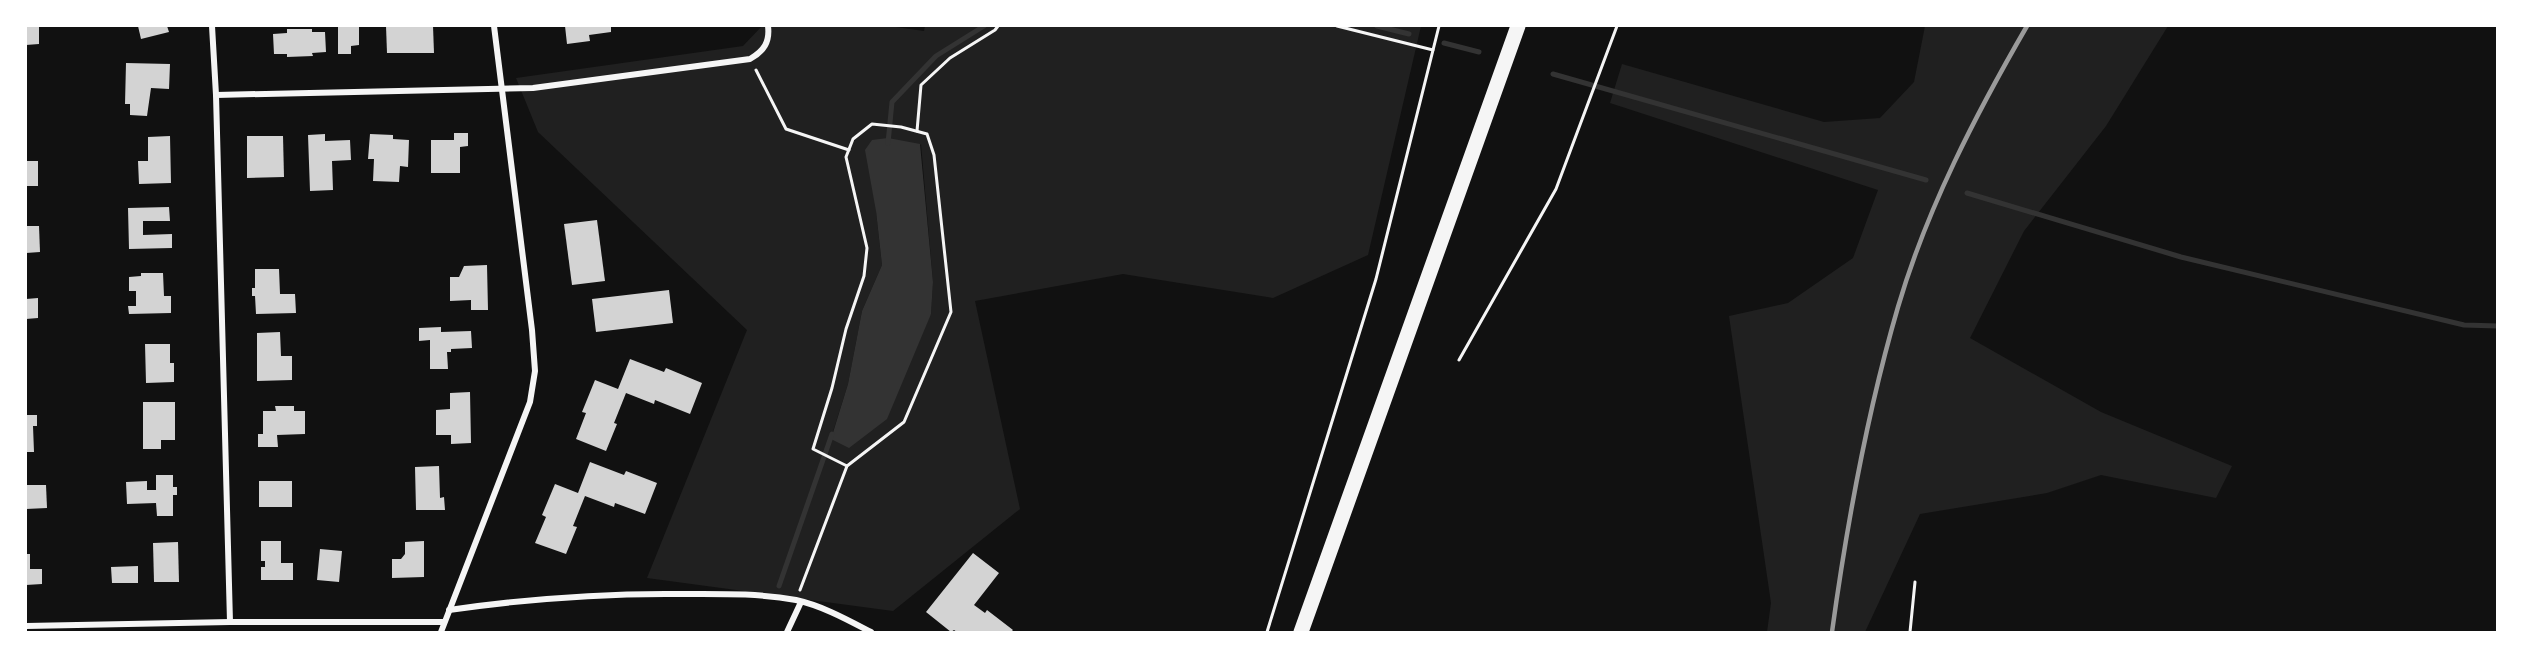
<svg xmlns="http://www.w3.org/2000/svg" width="2523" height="658" viewBox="0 0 2523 658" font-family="Roboto,sans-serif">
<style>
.green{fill:#202020;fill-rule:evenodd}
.water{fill:#333}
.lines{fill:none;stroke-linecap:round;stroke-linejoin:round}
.stream{stroke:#333;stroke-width:5}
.building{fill:#d3d3d3}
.path{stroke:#f5f5f5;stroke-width:3}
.minor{stroke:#f5f5f5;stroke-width:6}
.primary{stroke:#f5f5f5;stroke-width:15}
.rail{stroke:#9a9a9a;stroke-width:4.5}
</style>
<rect width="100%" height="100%" fill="#111"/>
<g class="green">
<path d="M762,26h127l35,5 1,-5h496l-53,229 -95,43 -150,-24 -148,27 45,208 -127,102 -246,-33 100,-248 -209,-198 -22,-54 227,-32zM921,144l12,138 -2,32 -100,124 17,-54 14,-73 20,-46 -6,-54z"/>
<polygon points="1925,26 2168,26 2106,126 2024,231 1970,338 2101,412 2232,466 2216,498 2101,475 2047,493 1920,514 1865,632 1767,632 1771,603 1729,316 1788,303 1853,258 1878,190 1610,103 1622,64 1824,122 1880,118 1914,82"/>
</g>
<polygon class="water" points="888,138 920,144 933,282 931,314 887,419 849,448 831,439 848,384 862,311 882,265 876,211 865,150 872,140"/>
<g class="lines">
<g class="stream">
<polyline points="1377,26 1409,34"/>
<polyline points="1444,43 1479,52"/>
<polyline points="1553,74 1926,180"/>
<polyline points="888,143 892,102 936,56 984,26"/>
<polyline points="1967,193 2181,257 2464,325 2498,326"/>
<polyline points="779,586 832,434"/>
</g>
</g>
<g class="building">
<polygon points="26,26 39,26 39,44 26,45"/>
<polygon points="138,26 167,26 169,32 141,39"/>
<polygon points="338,26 359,26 359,45 351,46 351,54 338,54"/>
<polygon points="386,26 433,26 434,53 387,53"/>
<polygon points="565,26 611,26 611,32 589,35 590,41 567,44"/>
<polygon points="287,29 312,29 312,32 325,32 326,52 312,53 313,56 287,57 287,54 274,54 273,34 287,33"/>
<polygon points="126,63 170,64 169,89 151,88 147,116 130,115 130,104 125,104"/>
<polygon points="454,133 468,133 468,146 460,147 460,173 431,173 431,140 454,140"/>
<polygon points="325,134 325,141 350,140 351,160 332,161 333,190 310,191 308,135"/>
<polygon points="370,134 393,135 393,139 409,140 408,167 400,166 399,182 373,181 374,159 368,159"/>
<polygon points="170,136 171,183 139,184 138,161 148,161 148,137"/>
<polygon points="247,136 283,136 284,177 247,178"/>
<rect x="26" y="161" width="12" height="25"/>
<polygon points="169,207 170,221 143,221 143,235 172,234 172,248 129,249 128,208"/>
<polygon points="597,220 605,281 572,285 564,224"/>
<polygon points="26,226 39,226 40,252 26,253"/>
<polygon points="487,265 488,310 471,310 471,300 450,301 450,277 459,277 464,266"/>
<polygon points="255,269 279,269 280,294 295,294 296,313 256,314 255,296 252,296 252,288 255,288"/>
<polygon points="141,273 163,273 164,296 171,296 171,313 129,314 128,306 136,306 136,291 129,291 129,277 141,276"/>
<polygon points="669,290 673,323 596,332 592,299"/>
<polygon points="38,298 38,318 26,319 26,299"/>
<polygon points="441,327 441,332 471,331 472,348 451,349 451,352 447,352 448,369 430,369 430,340 419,341 419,328"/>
<polygon points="280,332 281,356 292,356 292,380 257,381 257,333"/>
<polygon points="145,344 170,344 170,363 174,363 174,382 146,383"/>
<polygon points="630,359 664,372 666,368 702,383 690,414 655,400 654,404 626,393 614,423 617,424 606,451 576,439 586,413 582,412 595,380 618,389"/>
<polygon points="470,392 471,443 451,444 451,435 436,435 436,410 450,409 450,393"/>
<polygon points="143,402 175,402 175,440 161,440 161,449 143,449"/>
<polygon points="275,406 294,406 294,411 305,411 305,434 277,435 278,447 258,447 258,434 263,434 263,411 276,411"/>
<polygon points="26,415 37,415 37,426 33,426 34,452 26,452"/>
<polygon points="590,462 624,475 626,471 657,483 645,514 615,503 614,507 585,496 573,526 577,527 566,554 535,543 546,517 542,515 555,484 578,493"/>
<polygon points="439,466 440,498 444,497 445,510 416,510 415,467"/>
<polygon points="156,475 173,475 173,487 177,487 177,495 173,495 173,516 157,516 156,503 127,504 126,482 147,481 147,490 156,490"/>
<rect x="259" y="481" width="33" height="26"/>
<polygon points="26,485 46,485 47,508 26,509"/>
<polygon points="261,541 281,541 281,563 293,563 293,580 261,580 261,567 265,567 265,561 261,561"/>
<polygon points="424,541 424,577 392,578 392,559 401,559 405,554 405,542"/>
<polygon points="178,542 179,582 154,582 153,543"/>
<polygon points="320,549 342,551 339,582 317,580"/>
<polygon points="973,553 999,573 974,605 985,613 987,610 1013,630 1011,632 957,632 954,630 951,632 926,612"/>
<polygon points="26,554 30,554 30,569 42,569 42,584 26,585"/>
<polygon points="138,566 138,583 112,583 111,567"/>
</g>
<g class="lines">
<g class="path">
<polyline points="1337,26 1433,50"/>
<polyline points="756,70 786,129 849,150"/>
<polyline points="917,131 921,85 950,58 995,30 998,26"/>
<polyline points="1459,360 1556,189 1617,26"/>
<polyline points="800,590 847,466 904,422 951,312 934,155 927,134 901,127 872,124 853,139 846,157 867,248 864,276 846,329 832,388 813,449 847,466"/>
<polyline points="1267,632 1376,279 1439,26"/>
<polyline points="1910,632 1915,582"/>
</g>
<g class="minor">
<polyline points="212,26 216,95 230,622"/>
<path d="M216,95l317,-7 217,-29c14,-8 20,-17 18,-33"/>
<path d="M449,610c77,-11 155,-17 233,-16 38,0 76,-1 114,6 27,6 52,20 75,32"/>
<polyline points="26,626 230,622 444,622"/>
<polyline points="441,632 530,402 535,371 532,330 494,26"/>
<polyline points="787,632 801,602"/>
</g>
<polyline class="primary" points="1301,632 1518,26"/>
<path class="rail" d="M1832,632c15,-109 35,-219 66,-325 29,-99 78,-193 129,-281"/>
</g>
<rect width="2523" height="658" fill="none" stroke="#ffffff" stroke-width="54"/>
</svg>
